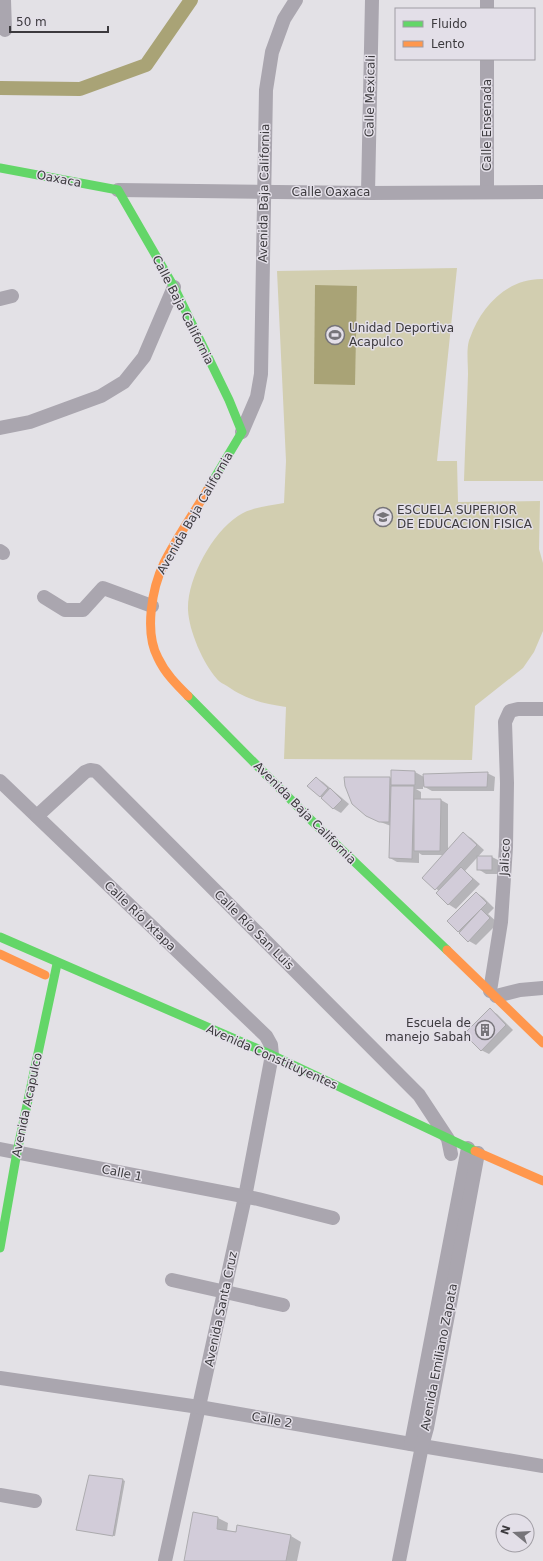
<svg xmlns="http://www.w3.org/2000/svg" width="543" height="1561" viewBox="0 0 543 1561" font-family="'DejaVu Sans',sans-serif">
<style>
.green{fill:#d2ceb0}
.water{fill:#a9a376}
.shadow{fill:#0003}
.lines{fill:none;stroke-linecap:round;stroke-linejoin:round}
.stream{stroke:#a9a376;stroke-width:4}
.canal{stroke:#a9a376;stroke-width:14}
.building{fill:#d2ccd9;stroke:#acabae}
.street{stroke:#aaa6af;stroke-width:14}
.fast{stroke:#63d668;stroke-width:9}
.slow{stroke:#ff974d;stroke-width:9}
.labels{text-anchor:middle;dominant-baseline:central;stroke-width:3;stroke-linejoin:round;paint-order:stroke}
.street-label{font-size:12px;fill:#3c3a3e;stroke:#e3dfe8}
.poi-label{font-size:12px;fill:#3c3a3e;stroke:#e3dfe8;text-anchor:start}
</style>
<rect width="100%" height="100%" fill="#e3e1e6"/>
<g class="green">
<path d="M457,268l-20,193h20l1,41 82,-1 -1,48 4,14v68l-9,21 -11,16 -48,38 -3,54 -188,-1 2,-52c-24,-4 -39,-7 -59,-21 -3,-2 -8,-4 -10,-7 -14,-16 -28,-48 -29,-69 -1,-31 24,-77 50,-94 13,-9 31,-10 46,-13l2,-42 -9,-190z"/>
<path d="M543,279v202h-79c1,-36 3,-71 4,-107 0,-10 -2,-28 2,-36 11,-32 38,-60 73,-59z"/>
</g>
<polygon class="water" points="315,285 357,286 355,385 314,384"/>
<g class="shadow">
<polygon points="415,772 424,777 487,773 495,777 494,791 432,791 423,786 423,789 416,789 421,792 421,800 441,800 448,804 448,850 463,834 471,838 484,850 465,871 480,884 456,909 448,904 439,891 423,878 444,855 422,855 419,853 419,863 397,862 390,858 391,826 375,820 390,778 392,779"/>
<polygon points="316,778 323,782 349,804 341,813 334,809 320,796"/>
<polygon points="492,857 500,861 500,874 486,874 478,869"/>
<polygon points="477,893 484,898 494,908 488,914 498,923 476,945 469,941 448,921"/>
<polygon points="490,1010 497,1014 513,1030 489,1054 481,1050"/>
<polygon points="123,1480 125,1481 115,1536 79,1530"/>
<polygon points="218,1518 228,1523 227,1531 291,1536 301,1542 297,1561 185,1561"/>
</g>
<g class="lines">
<polyline class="stream" points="0,83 9,87"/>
<polyline class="canal" points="0,88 80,89 146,65 191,0"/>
</g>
<g class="building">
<polygon points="391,770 415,771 415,785 391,785"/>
<polygon points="488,772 487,787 424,787 423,774"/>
<polygon points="316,777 328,788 320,797 307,786"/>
<polygon points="344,777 390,777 389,822 379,822 366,816 352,804 345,786"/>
<polygon points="391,786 414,786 412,859 389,858"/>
<polygon points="330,788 342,800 333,809 321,798"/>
<polygon points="414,799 441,799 440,851 414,851"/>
<polygon points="463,832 477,845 435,890 422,878"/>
<rect x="477" y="856" width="15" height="14"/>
<polygon points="461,867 473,879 448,905 436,893"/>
<polygon points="476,892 487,903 458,932 447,921"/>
<polygon points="481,909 490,918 468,942 459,933"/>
<polygon points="490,1008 506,1025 481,1051 464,1034"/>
<polygon points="89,1475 123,1479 113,1536 76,1530"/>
<polygon points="193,1512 218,1517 217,1529 236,1532 237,1525 291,1535 286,1561 184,1561"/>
</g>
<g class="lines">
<g class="street">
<polyline points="4,0 5,30"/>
<polyline points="487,0 487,9"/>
<polyline points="487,59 487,192"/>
<polyline points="118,190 368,193 543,192"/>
<polyline points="368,193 372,0"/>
<polyline points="0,299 12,296"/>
<polyline points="0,428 30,422 101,396 124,382 144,357 174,287"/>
<polyline points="242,432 257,397 261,374 266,90 272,52 284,19 296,0"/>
<polyline points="0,551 3,553"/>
<polyline points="44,597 65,610 83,610 103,588 152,606"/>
<polyline points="0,781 266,1036 271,1045 272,1055 245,1197 165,1561"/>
<polyline points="37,816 85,772 90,770 96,771 419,1095 448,1139 451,1154"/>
<polyline points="490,991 501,922 506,847 507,783 505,722 510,711 518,709 543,709"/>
<polyline points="496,996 520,990 543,988"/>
<polyline points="0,1149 258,1199 333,1218"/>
<polyline points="172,1280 283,1305"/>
<polyline points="0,1378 199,1407 422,1446 543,1466"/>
<polyline points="411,1444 468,1148"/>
<polyline points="0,1495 35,1501"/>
<polyline points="399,1561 422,1446 427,1428 478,1153"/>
</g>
<g class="fast">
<polyline points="0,168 118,190 174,287 229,400 242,432 208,489"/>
<polyline points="188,696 318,827 447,950"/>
<polyline points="0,937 272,1055 475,1151"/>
<polyline points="0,1248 17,1152 57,964"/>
</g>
<g class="slow">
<path d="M188,696c-12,-12 -23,-23 -30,-38 -14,-26 -6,-70 6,-95 13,-26 30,-50 44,-74"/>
<polyline points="447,950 543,1043"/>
<polyline points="0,954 45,975"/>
<polyline points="475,1151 543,1181"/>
</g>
</g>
<defs>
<g id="stadium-ring" transform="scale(1)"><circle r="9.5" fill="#e3dfe8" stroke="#767479" stroke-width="1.5"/><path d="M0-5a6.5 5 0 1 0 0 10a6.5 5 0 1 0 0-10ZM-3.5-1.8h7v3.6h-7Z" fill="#767479"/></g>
<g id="school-ring" transform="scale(1)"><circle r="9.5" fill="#e3dfe8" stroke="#767479" stroke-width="1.5"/><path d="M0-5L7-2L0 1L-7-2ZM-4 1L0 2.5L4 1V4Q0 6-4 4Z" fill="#767479"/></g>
<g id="building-ring" transform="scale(1)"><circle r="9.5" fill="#e3dfe8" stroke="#767479" stroke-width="1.5"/><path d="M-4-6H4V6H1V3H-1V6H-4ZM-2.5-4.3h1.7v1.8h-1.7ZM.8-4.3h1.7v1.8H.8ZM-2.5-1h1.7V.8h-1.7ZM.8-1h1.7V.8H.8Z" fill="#767479"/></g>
</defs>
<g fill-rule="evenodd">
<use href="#stadium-ring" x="335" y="335"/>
<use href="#school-ring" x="383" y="517"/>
<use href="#building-ring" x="485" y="1030"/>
</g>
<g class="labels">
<g class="street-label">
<text transform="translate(370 96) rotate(-89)">Calle Mexicali</text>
<text transform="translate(487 125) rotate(-90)">Calle Ensenada</text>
<text transform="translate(59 179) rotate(11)">Oaxaca</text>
<text x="331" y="192">Calle Oaxaca</text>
<text transform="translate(264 193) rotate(-89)">Avenida Baja California</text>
<text transform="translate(183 310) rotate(63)">Calle Baja California</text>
<text transform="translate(195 513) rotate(-60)">Avenida Baja California</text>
<text transform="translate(305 813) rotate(45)">Avenida Baja California</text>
<text transform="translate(505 857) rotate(-87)">Jalisco</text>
<text transform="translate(140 916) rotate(44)">Calle Río Ixtapa</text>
<text transform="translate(254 930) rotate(45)">Calle Río San Luis</text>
<text transform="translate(272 1057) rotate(24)">Avenida Constituyentes</text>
<text transform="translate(27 1105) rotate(-78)">Avenida Acapulco</text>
<text transform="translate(122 1173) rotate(11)">Calle 1</text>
<text transform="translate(221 1309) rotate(-78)">Avenida Santa Cruz</text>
<text transform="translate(439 1357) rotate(-79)">Avenida Emiliano Zapata</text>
<text transform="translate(272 1420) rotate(10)">Calle 2</text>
</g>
<g class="poi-label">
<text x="349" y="328">Unidad Deportiva<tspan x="349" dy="14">Acapulco</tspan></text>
<text x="397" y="510">ESCUELA SUPERIOR<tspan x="397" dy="14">DE EDUCACION FISICA</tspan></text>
<text x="471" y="1023" text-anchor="end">Escuela de<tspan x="471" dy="14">manejo Sabah</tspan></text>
</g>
</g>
<rect x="395" y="8" width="140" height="52" fill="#e3dfe8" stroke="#a09da4"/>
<rect x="403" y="21" width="20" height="6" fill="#63d668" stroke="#a09da4"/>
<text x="431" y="28" font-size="12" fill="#3c3a3e">Fluido</text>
<rect x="403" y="41" width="20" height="6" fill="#ff974d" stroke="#a09da4"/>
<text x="431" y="48" font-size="12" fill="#3c3a3e">Lento</text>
<g transform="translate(515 1533) rotate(288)"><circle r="19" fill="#e3dfe8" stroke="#a09da4"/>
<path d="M0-3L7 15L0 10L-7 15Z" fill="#767479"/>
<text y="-6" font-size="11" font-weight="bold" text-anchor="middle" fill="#3c3a3e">N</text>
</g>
<path d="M10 26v6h98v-6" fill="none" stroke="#3c3a3e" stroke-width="2"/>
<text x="16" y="26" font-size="12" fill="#3c3a3e" stroke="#e3dfe8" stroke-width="3" paint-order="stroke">50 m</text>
</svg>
